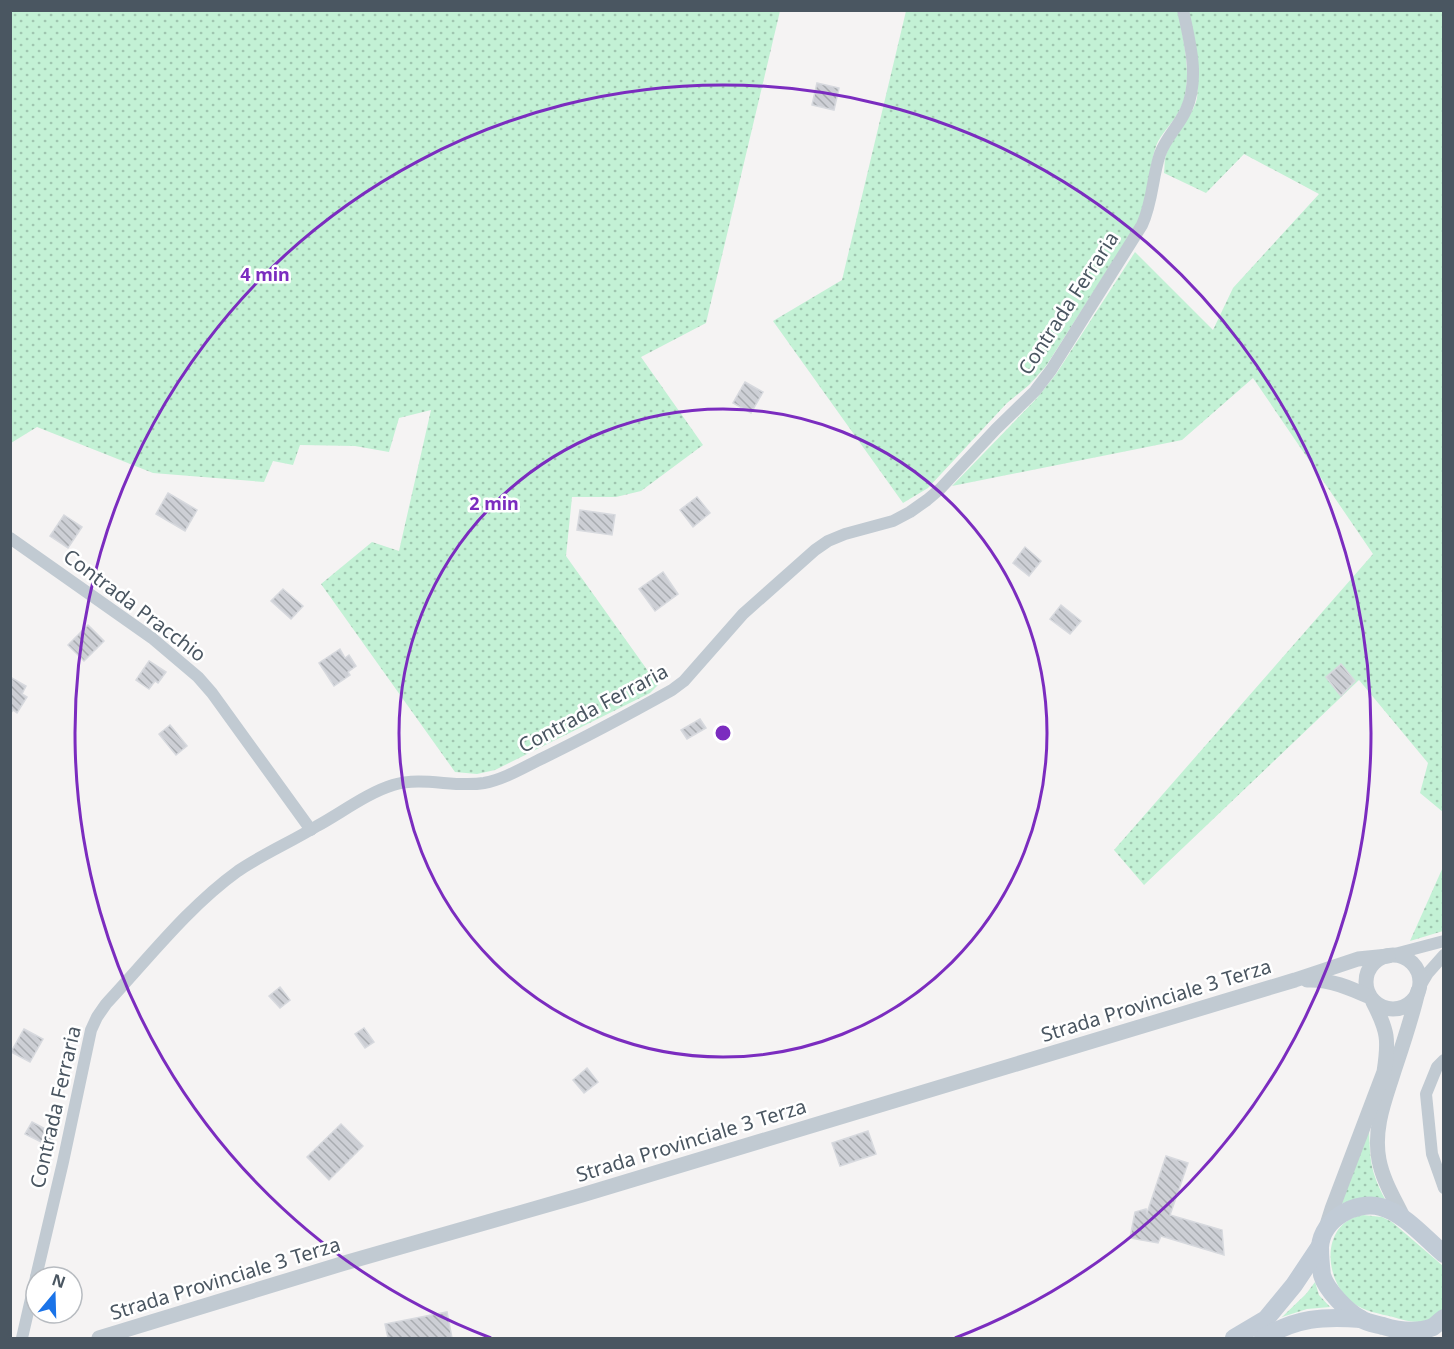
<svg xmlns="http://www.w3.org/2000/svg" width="1454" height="1349" viewBox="0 0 1454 1349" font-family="'Noto Sans',sans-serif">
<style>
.grass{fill:url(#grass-dots)}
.building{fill:url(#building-back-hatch);stroke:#d7d9de;stroke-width:1.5}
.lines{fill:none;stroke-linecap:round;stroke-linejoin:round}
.minor{stroke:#c1cad2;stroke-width:12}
.tertiary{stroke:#c1cad2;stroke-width:15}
.secondary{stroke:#c1cbd6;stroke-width:18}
.ring{fill:none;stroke:#7b2cbf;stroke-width:3}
.labels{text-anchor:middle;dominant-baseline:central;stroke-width:5;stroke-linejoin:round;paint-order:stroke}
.street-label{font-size:20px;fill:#4a5661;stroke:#fff}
.centre{fill:#7b2cbf;stroke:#fff;stroke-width:3}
.ring-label{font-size:18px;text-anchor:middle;font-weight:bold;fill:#7b2cbf;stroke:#fff;stroke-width:5;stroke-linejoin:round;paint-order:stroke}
</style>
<defs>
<pattern id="grass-dots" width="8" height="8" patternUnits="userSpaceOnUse" patternTransform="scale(1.5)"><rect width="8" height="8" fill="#c3f1d5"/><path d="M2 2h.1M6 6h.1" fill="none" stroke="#a0c6b0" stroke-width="1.8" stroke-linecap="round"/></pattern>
<pattern id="building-back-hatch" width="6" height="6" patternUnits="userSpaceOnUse" patternTransform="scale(1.5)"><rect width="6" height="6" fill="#cdcfd5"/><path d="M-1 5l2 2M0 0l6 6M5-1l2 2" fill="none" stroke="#a8abb0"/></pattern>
</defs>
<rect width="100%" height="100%" fill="#f5f3f3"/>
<g class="grass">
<polygon points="11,10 780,11 706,323 641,357 703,445 641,491 616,497 572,497 566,556 658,685 650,693 495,770 477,774 455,772 321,584 372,542 399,551 431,410 399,418 389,452 355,446 300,445 293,465 273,461 264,482 153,473 37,427 11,443"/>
<path d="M906,11h272c5,28 17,73 1,100 -6,12 -18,22 -23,35 -8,25 -8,52 -18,76l-92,144 -17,19 -22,18 -79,85 -25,15 -130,-182 69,-41z"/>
<path d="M1186,11h257v801l-23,-19 8,-30 -69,-83 -215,205 -30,-35 259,-296 -120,-176 -71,62 -230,46 85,-88 19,-24 79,-122 78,78 20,-42 86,-94 -75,-40 -38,39 -42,-20c1,-6 0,-13 2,-18 6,-19 23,-33 30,-53 6,-18 -7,-70 -10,-91z"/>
<polygon points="1443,867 1443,931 1410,941"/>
<path d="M1369,1128c1,31 1,43 16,71 -16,-2 -29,0 -45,5z"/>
<path d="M1363,1215l19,2 10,5 51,44v43c-17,16 -28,15 -50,8 -13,-3 -29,-6 -40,-14 -30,-22 -33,-81 10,-88z"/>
<polygon points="1315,1282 1319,1295 1330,1307 1307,1309 1282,1317 1306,1294"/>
</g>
<g class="building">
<polygon points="817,83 839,88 834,110 812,105"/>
<polygon points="745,382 763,392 751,413 733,403"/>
<polygon points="168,493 197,510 185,531 156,514"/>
<polygon points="697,497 710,513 693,527 680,510"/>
<polygon points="580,510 615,515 612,535 577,530"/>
<polygon points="64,515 82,527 68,548 50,536"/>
<polygon points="1025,547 1041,561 1029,576 1013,563"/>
<polygon points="663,572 678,594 655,611 639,589"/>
<polygon points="283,589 303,606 291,619 271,601"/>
<polygon points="1061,605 1081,621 1070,634 1050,619"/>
<polygon points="88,625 104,641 84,661 68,645"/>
<polygon points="340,649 345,658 349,655 356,666 348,672 350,675 334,686 319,663"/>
<polygon points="149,661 166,672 158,683 155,681 149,689 136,680"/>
<polygon points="1341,664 1355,681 1341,696 1326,677"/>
<polygon points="10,677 26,686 22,694 27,697 17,713 13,710 10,714"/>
<polygon points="700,719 706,728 687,739 681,730"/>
<polygon points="170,725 187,746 176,755 159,734"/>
<polygon points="280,987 290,1000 280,1008 269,996"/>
<polygon points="364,1028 374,1042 365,1048 355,1034"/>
<polygon points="24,1029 43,1039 30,1062 11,1052"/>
<polygon points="587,1068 598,1082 584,1093 573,1080"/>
<polygon points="32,1122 55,1134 49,1146 25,1134"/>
<polygon points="341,1124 363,1146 329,1180 307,1157"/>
<polygon points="868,1131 876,1154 840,1166 832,1143"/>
<polygon points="1166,1156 1188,1163 1170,1215 1222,1230 1224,1255 1161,1236 1158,1243 1130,1238 1135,1212 1146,1209 1147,1213"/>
<polygon points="447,1312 452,1338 388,1338 385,1324"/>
</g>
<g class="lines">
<g class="minor">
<polyline points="10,538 152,638 198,677 212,693 311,830"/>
<polyline points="1391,955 1444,941"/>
<polyline points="1419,988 1428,973 1444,955"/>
<polyline points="1444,1060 1437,1067 1426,1094 1432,1154 1444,1188"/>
<path d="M36,1277l27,-115 28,-132 6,-13 9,-13c42,-45 82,-97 132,-133 25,-17 53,-29 79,-45 24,-13 50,-33 76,-41 30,-9 61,3 91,-2 21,-4 40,-16 59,-25 43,-21 86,-44 129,-68l12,-9 59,-67 72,-64 13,-9 17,-7 48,-13 17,-9 17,-12 13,-11 56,-60 39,-38 16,-21 91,-145c11,-24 10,-47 18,-71 6,-17 19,-28 26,-44 14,-32 4,-67 -3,-100"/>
<polyline points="22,1338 36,1277"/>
</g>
<g class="tertiary">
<circle cx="1393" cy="982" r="27"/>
<path d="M1307,980c23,-1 43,8 63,17"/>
<path d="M1404,1219c-9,-19 -21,-38 -25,-59 -6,-32 6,-60 15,-89 9,-27 18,-53 24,-80"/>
<path d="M1326,1228l6,-19 52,-137c5,-32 4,-41 -11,-70"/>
<polyline points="99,1338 348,1262 582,1195 1295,980 1358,959 1388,956"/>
</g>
<g class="secondary">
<path d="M1444,1254c-18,-15 -40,-41 -63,-47 -25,-7 -59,12 -61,40 0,8 1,20 2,28 4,15 26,37 39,44 6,4 15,5 22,7 16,5 34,7 50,1 3,-2 7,-6 11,-9"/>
<polyline points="1234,1338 1266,1319 1294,1285 1320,1246"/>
<path d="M1263,1338c33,-20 60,-22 98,-19"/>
</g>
</g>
<g class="ring">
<circle cx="723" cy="733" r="324"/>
<path d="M491 1338A648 648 0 1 1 955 1338"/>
</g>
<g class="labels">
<g class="street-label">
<text transform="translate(1068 303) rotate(-57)">Contrada Ferraria</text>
<text transform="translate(135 605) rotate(37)">Contrada Pracchio</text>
<text transform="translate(593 708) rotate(-28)">Contrada Ferraria</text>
<text transform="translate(1156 1000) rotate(-17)">Strada Provinciale 3 Terza</text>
<text transform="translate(55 1107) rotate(-77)">Contrada Ferraria</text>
<text transform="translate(691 1140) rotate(-17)">Strada Provinciale 3 Terza</text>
<text transform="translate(225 1278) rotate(-17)">Strada Provinciale 3 Terza</text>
</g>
</g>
<circle cx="723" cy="733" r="9" class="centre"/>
<g class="ring-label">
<text x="265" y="281">4 min</text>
<text x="494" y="510">2 min</text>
</g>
<rect width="1454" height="1349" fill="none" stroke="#4a5661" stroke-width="24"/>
<g transform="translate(54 1295) rotate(19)"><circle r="28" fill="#ffffff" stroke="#b7bbc0" stroke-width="1.5"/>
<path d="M0-4.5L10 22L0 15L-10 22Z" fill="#1a73e8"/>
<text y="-9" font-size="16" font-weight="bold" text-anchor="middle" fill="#4a5661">N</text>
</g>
</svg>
